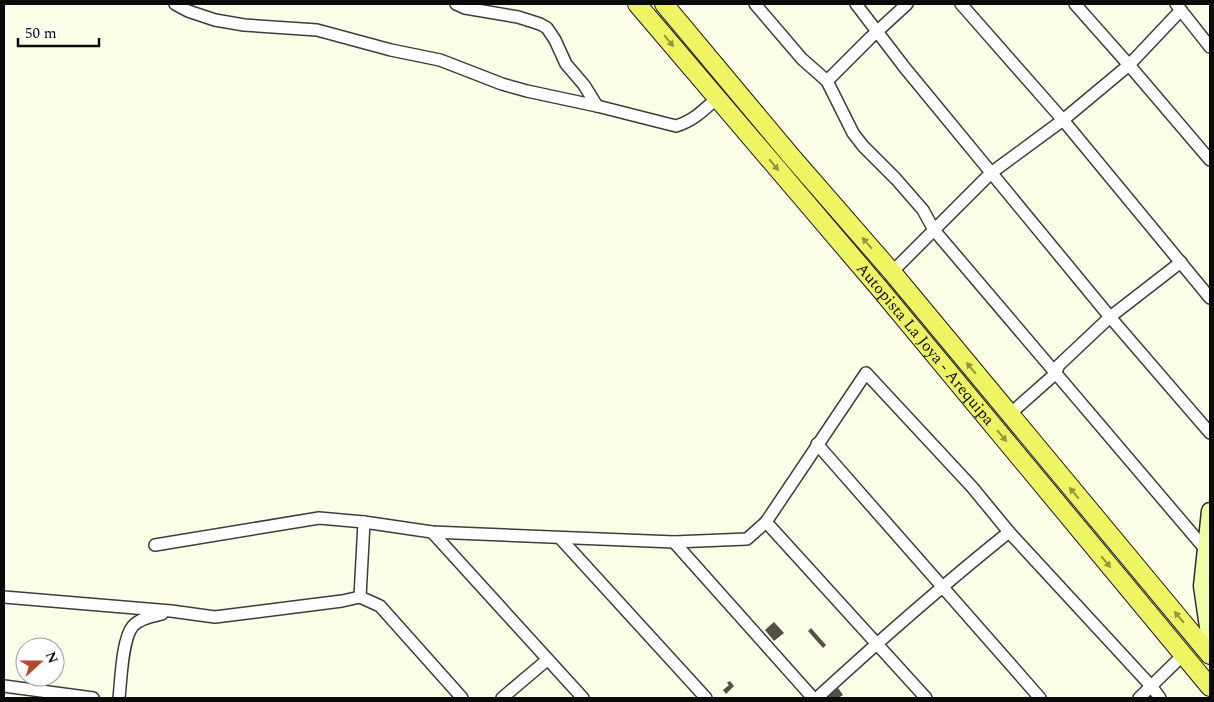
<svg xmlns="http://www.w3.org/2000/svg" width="1214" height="702" viewBox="0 0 1214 702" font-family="Spectral,serif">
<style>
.building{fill:#524f47}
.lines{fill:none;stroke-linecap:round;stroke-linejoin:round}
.street-casing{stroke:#3d3d3d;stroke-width:14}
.secondary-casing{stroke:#2c2c2c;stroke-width:19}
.primary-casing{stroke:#1b1b1b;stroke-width:20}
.street{stroke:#fff;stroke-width:11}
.secondary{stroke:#eefca6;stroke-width:16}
.primary{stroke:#eff463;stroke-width:18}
.oneway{fill:#93963f}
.labels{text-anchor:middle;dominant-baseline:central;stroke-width:5;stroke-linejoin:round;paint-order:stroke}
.street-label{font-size:16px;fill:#0a0a0a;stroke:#fff}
</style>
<rect width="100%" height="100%" fill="#fcfee8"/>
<g class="building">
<polygon points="774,622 784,633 774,641 765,630"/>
<polygon points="811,628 826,645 823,648 808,631"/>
<polygon points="730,681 734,686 726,694 723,690 729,685 727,683"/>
<polygon points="838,688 843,695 838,698 825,698"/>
</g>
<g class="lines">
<g class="street-casing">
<g id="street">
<polyline points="175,4 188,11 215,20 244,25 317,30 391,50 440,60 502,84 527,91 597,106"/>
<path d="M456,4l9,4 53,9 22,7 7,4 8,12 11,24 18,21 13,21 79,20c17,-5 28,-16 41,-28"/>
<polyline points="755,4 802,59 827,81 853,133 863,146 896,179 923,210 934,230 1206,550"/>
<polyline points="856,4 905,68 1110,317 1210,433"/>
<polyline points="961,4 1063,120 1210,298"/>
<polyline points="1075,4 1129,65 1210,160"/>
<polyline points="1176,4 1210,47"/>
<polyline points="827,81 870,38 907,4"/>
<polyline points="892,272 991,173 1063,120 1129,65 1181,10"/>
<polyline points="1010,414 1055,374 1059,365 1110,317 1181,262"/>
<polyline points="817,444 1040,698"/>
<polyline points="766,522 926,698"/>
<polyline points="432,532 583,698"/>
<polyline points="560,538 706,698"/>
<polyline points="674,542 813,698"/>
<polyline points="155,545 319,518 364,522 432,532 674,542 747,539 766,522 866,373 972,487 1009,532 1152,687 1160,698"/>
<polyline points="4,597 171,611 215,617 342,601 360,597 380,606 462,698"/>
<polyline points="360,597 364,522"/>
<polyline points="4,686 93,698"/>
<path d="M119,698c2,-17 3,-60 14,-72 7,-8 20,-10 29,-12"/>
<polyline points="502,698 547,660"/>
<path d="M817,698c62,-57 126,-113 192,-166"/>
<polyline points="1139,698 1183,655"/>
</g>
</g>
<g class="secondary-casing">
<polyline id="secondary" points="1210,511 1202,586 1210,641"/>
</g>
<g class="primary-casing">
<g id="primary">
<path id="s1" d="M637,4l242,284 331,399"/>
<polyline points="664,4 791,156 892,272 1210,655"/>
</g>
</g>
<use href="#street" class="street"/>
<use href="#secondary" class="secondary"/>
<use href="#primary" class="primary"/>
</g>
<defs><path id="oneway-solid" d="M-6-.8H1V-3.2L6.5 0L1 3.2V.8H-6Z" transform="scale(1.25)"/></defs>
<g class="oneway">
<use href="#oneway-solid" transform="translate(669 41) rotate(50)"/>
<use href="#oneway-solid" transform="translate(774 165) rotate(50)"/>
<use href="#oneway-solid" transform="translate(867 243) rotate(-131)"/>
<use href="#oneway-solid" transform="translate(971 368) rotate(-130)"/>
<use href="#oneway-solid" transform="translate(1002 436) rotate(50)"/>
<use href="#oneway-solid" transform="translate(1074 493) rotate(-130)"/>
<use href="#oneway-solid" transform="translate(1106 562) rotate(50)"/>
<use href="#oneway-solid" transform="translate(1179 617) rotate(-130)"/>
</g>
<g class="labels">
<g class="street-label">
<text stroke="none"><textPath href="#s1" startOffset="446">Autopista La Joya - Arequipa</textPath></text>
</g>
</g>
<rect width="1214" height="702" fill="none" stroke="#0a0a0a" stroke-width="10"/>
<g transform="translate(40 662) rotate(69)"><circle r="24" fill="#ffffff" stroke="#9d9d9d"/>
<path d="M0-4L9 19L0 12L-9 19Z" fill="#b44929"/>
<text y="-8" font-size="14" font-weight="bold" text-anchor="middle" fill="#0a0a0a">N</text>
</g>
<path d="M18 38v8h81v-8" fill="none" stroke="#0a0a0a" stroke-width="2.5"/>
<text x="25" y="38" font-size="15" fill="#0a0a0a" stroke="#ffffff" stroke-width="4" paint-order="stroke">50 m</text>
</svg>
